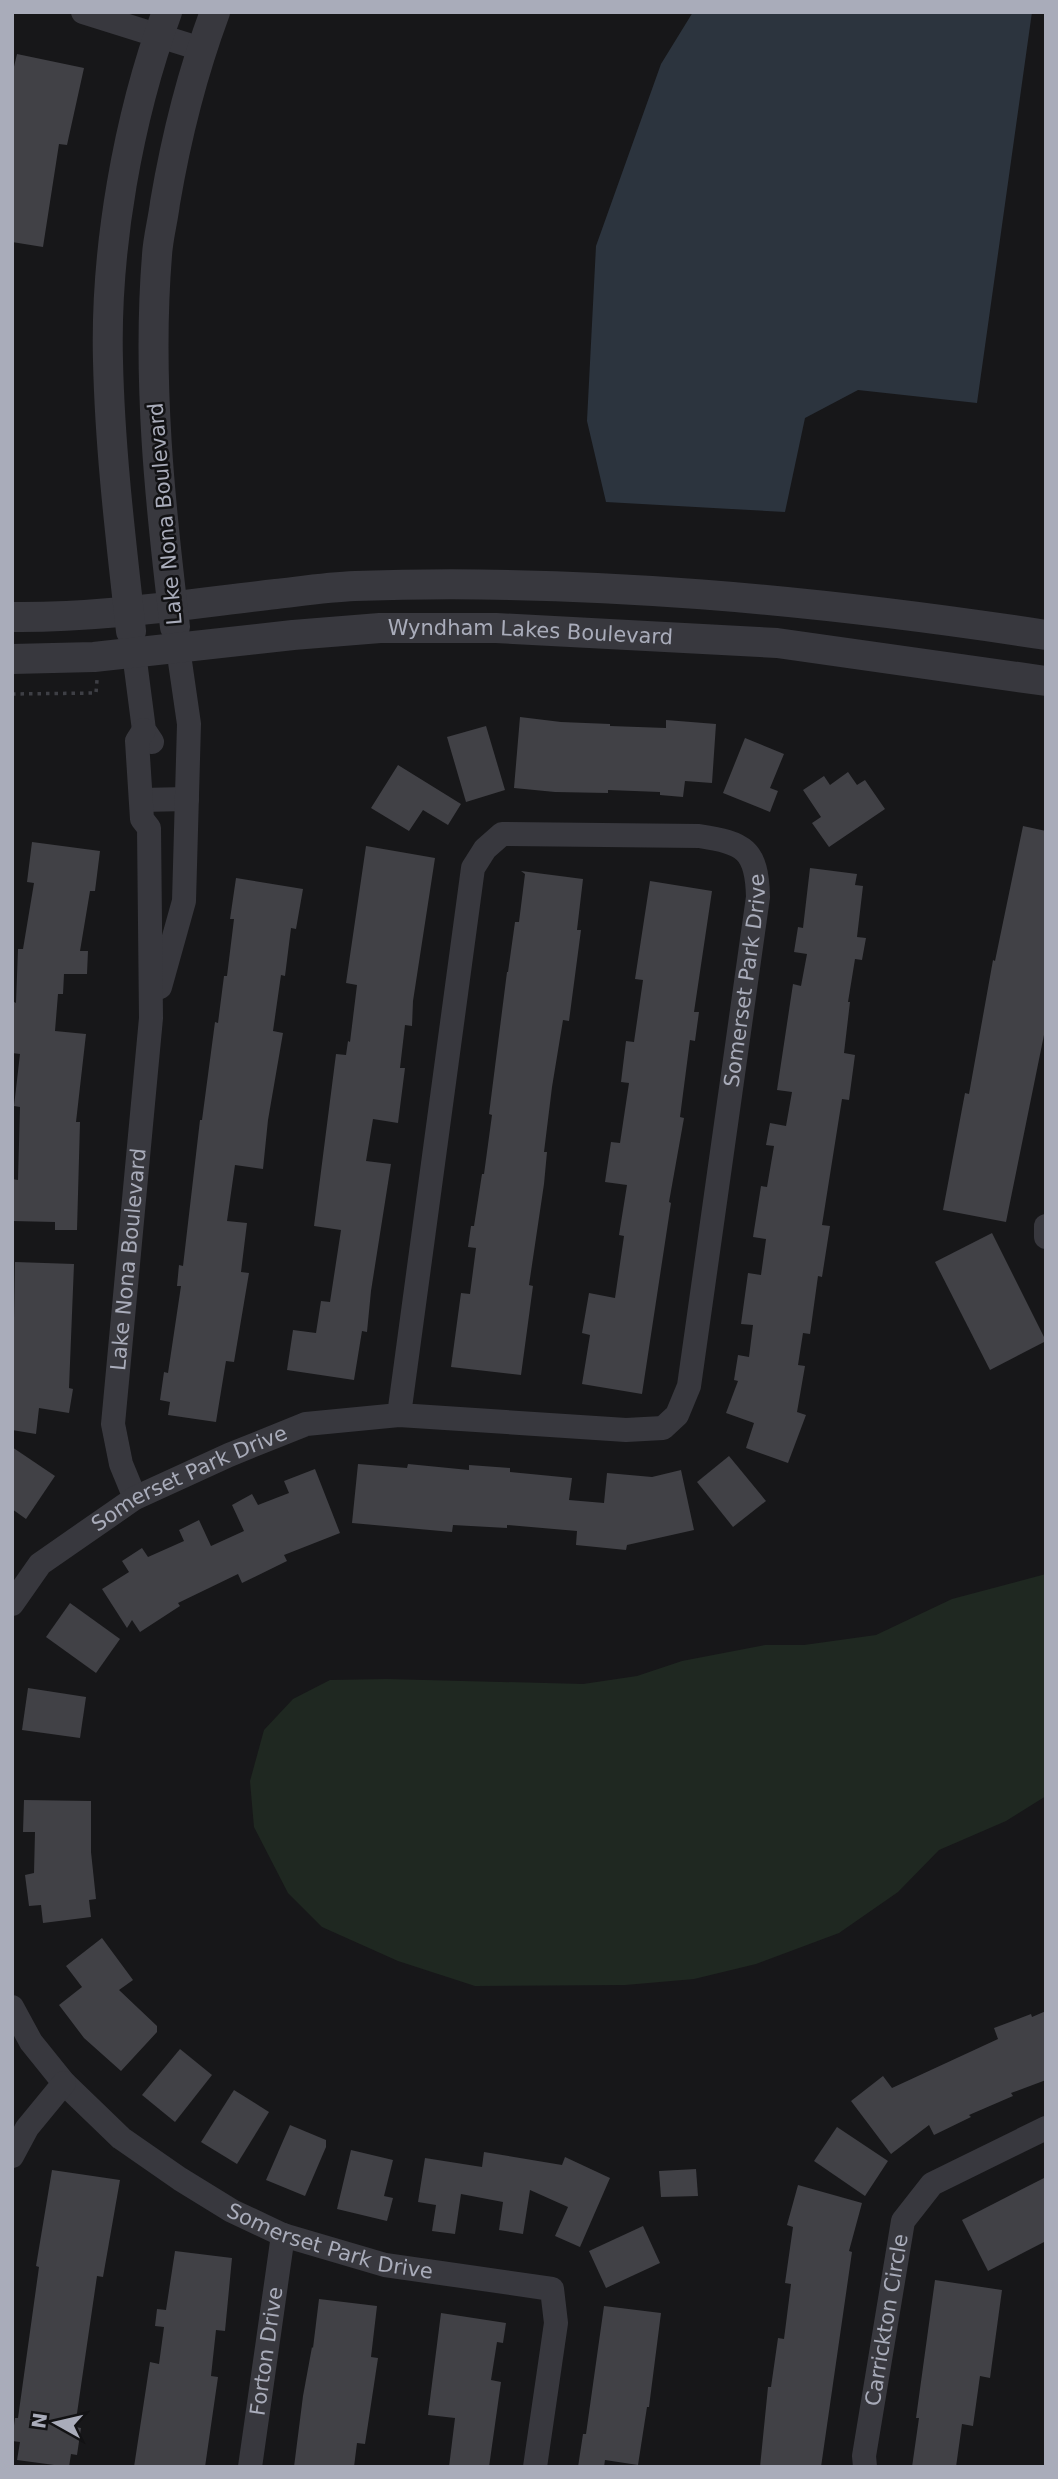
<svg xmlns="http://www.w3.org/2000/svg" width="1058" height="2479" viewBox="0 0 1058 2479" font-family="'DejaVu Sans',sans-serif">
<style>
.green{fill:#1f2821}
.water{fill:#2c343e}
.building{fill:#414146}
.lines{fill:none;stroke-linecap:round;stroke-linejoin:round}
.path{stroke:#3e3f45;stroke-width:3.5;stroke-dasharray:3.5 5;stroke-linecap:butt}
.minor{stroke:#38383e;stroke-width:24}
.tertiary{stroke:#38383e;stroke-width:30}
.labels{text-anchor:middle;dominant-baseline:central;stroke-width:5;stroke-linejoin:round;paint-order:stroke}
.street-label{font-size:21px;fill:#a9acba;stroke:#121214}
</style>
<rect width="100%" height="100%" fill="#171719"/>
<polygon class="green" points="1046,1574 1046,1796 1006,1821 939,1850 898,1892 839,1933 756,1964 694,1979 625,1985 475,1986 398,1961 322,1927 288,1893 254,1827 250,1781 264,1730 293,1699 330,1680 387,1679 583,1684 637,1676 682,1661 765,1645 804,1645 876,1635 952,1599"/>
<polygon class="water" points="693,12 1032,12 977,403 858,390 805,418 785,512 606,502 587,421 596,246 661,64"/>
<g class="building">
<polygon points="17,54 84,68 67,145 59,144 43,247 12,242 12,75"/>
<polygon points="520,717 561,722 610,724 610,726 666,728 666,720 716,724 712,783 685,781 683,797 660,795 660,792 608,790 608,793 555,792 514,788"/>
<polygon points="486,726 505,790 466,802 447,737"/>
<polygon points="745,738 784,754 770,788 778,791 770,812 723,793"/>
<polygon points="398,765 461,804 448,825 423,810 409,831 371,808"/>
<polygon points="848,772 857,785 865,780 885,809 829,847 812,823 821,817 803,790 824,776 830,785"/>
<polygon points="1023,826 1046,831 1046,1025 1006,1222 943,1210 965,1093 969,1094 993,960 995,961"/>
<polygon points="32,842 100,851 95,891 90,891 80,951 88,951 87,974 64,974 63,994 58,994 55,1031 86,1034 76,1122 80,1122 77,1230 55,1230 55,1222 12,1221 12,1179 18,1180 20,1107 14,1106 20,1054 12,1053 12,1023 14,1002 16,1003 18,949 23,949 34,883 27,882"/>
<polygon points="366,846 435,858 413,1001 412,1026 405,1025 400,1068 405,1068 398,1123 373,1119 366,1161 391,1164 371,1291 367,1332 362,1331 354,1380 287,1370 293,1330 316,1333 321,1301 330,1302 341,1230 314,1226 336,1054 346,1055 348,1041 350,1042 357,985 346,983"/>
<polygon points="810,868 857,874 855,885 863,886 857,937 866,938 862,960 855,959 848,1002 850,1002 844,1053 855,1055 849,1100 842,1099 822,1225 830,1226 822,1277 818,1276 810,1334 803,1333 798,1365 805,1366 797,1412 806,1415 788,1463 746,1448 754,1423 726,1413 738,1381 734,1380 738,1355 749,1357 753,1325 741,1324 748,1273 761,1275 766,1239 753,1237 761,1186 767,1187 774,1146 766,1145 770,1123 786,1126 792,1092 777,1090 793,984 801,986 807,954 794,952 798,927 803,928"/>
<polygon points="521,871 583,879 577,930 581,930 569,1021 563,1020 552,1087 544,1152 547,1152 544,1184 529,1285 533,1286 521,1375 451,1367 461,1293 470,1294 476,1248 468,1247 471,1226 474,1226 482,1174 484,1174 492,1115 489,1114 507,972 508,972 515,922 519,922 525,874"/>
<polygon points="236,878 303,889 296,929 291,928 285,976 281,975 273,1031 283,1033 268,1120 263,1169 235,1165 227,1221 247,1223 241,1272 249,1273 234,1362 226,1361 216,1422 168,1415 170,1402 160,1400 164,1372 168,1373 181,1286 177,1286 179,1265 183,1266 200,1120 202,1120 215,1022 218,1023 224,976 227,976 234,919 230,919"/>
<polygon points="650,881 712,891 694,1012 699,1012 695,1041 690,1040 680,1117 684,1118 669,1202 671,1203 642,1394 582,1384 590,1335 582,1333 589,1293 615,1298 624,1236 619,1235 627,1185 605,1182 611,1142 620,1143 629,1083 621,1082 626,1041 634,1042 643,980 635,979"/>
<polygon points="992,1233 1046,1341 990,1370 935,1262"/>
<polygon points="15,1262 74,1264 69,1388 73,1389 69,1413 39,1408 36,1434 12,1430"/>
<polygon points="12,1447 55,1476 26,1519 12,1509"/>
<polygon points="729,1456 766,1501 733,1527 697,1482"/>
<polygon points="358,1464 407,1468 408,1464 469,1470 469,1465 510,1468 510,1472 572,1478 569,1500 604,1503 607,1473 652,1477 681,1470 694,1530 627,1545 626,1550 576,1545 577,1531 507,1525 507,1528 453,1525 452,1532 352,1523"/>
<polygon points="315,1469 340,1533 284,1555 287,1561 242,1583 238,1574 178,1603 180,1606 140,1632 132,1620 127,1628 102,1589 129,1572 122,1561 142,1548 148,1557 184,1541 179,1530 199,1520 211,1546 244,1531 232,1505 252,1494 258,1505 289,1493 284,1481"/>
<polygon points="70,1603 120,1639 96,1673 46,1637"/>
<polygon points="28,1688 86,1697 80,1738 22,1730"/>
<polygon points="24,1800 91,1801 91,1852 96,1899 89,1900 91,1917 43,1923 41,1905 29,1906 25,1875 34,1873 35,1832 23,1832"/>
<polygon points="102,1938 133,1980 119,1990 157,2026 157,2032 121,2071 84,2038 59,2005 82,1987 66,1966"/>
<polygon points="1046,2011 1046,2080 1011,2093 1013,2096 969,2115 971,2117 934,2135 929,2125 891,2154 851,2101 883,2076 892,2088 998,2039 994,2028 1031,2014 1032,2017"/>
<polygon points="180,2049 212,2075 175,2122 142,2095"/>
<polygon points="234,2090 269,2112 237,2164 201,2142"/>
<polygon points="290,2125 326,2140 326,2147 305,2196 266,2180"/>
<polygon points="837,2127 888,2161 865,2196 814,2161"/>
<polygon points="351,2150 393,2160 384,2196 393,2198 387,2221 337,2209"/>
<polygon points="484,2152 562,2165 565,2157 610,2178 580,2247 555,2236 568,2207 530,2190 523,2234 499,2230 503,2202 461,2194 455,2234 432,2231 436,2205 418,2202 425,2158 482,2167"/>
<polygon points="696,2169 698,2196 661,2197 659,2171"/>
<polygon points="52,2170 120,2180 103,2277 97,2276 75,2427 81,2428 77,2455 71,2454 69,2467 17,2460 20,2442 12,2441 15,2418 18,2418 39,2267 36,2266"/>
<polygon points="1046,2177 1046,2241 988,2271 962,2220"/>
<polygon points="798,2185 862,2203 849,2251 852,2252 821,2467 760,2467 768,2387 771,2387 778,2338 784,2339 791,2284 785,2283 793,2227 787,2225"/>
<polygon points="643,2226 660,2263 606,2288 589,2251"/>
<polygon points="175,2251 232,2258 225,2331 216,2330 211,2376 218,2377 205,2467 134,2467 150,2362 159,2364 164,2327 155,2326 157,2309 166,2310"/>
<polygon points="935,2280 1002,2290 990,2378 980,2376 973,2426 962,2424 956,2467 912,2467 919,2418 916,2418"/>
<polygon points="319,2299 377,2306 371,2357 378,2358 365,2444 357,2443 354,2467 294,2467 303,2396 312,2347 313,2348"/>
<polygon points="604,2306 661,2313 649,2407 647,2407 638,2465 605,2460 604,2467 578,2467 583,2434 586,2434"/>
<polygon points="441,2313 506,2323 503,2343 497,2342 491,2380 501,2382 489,2467 449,2467 455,2418 428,2415"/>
</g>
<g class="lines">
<polyline class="path" points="12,694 96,693 97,680"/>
<g class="minor">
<polyline points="83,12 201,49"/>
<polyline points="134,653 144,730 152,742"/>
<polyline points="141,800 187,799"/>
<polyline points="160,987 184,901 189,724 178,648"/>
<polyline points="1046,1226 1046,1237"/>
<path id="s1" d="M135,1498l-14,-34 -8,-40 38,-406 -2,-190 -7,-9 -5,-78 7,-11"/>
<path id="s2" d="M12,1604l28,-40 95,-66 94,-43 77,-31 93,-9 227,15 37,-2 14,-13 12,-29 69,-489c-1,-48 -14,-54 -59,-61l-197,-2 -17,15 -12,19 -74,547"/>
<path id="s3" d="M12,2007l19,35 33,41 57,55 59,41 52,32 51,24 102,30 167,24 4,34 -21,144"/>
<polyline points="12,2156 27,2128 64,2083"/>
<path id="s4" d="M250,2467l33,-232"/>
<path id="s5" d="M865,2467l-1,-11 39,-235 29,-37 114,-56"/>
</g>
<g class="tertiary">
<path d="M12,617c89,1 176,-13 264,-23 26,-3 53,-7 79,-8 231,-8 463,14 691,49"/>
<path d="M175,627c-15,-123 -28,-248 -18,-372 1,-17 6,-35 8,-52 11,-65 27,-129 50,-191"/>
<path d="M131,631c-10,-90 -21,-180 -23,-270 -3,-112 20,-243 59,-349"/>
<path id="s6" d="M12,659l82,-2 199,-22 87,-7h116l281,15 269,38"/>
</g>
</g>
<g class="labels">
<g class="street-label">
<text transform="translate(165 514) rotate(-95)">Lake Nona Boulevard</text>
<text stroke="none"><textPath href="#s6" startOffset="520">Wyndham Lakes Boulevard</textPath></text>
<text stroke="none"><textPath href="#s2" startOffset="1169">Somerset Park Drive</textPath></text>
<text stroke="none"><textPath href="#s1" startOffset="243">Lake Nona Boulevard</textPath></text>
<text stroke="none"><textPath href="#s2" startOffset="222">Somerset Park Drive</textPath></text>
<text stroke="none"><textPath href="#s3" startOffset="408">Somerset Park Drive</textPath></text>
<text stroke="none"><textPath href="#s5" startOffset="149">Carrickton Circle</textPath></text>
<text stroke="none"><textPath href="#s4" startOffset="117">Forton Drive</textPath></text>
</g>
</g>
<rect width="1058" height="2479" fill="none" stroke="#a9acba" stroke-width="28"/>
<g transform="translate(56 2423) rotate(278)" stroke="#121214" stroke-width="5" paint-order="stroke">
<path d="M0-5L12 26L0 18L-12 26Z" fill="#a9acba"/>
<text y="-10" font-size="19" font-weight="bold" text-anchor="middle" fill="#a9acba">N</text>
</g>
</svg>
